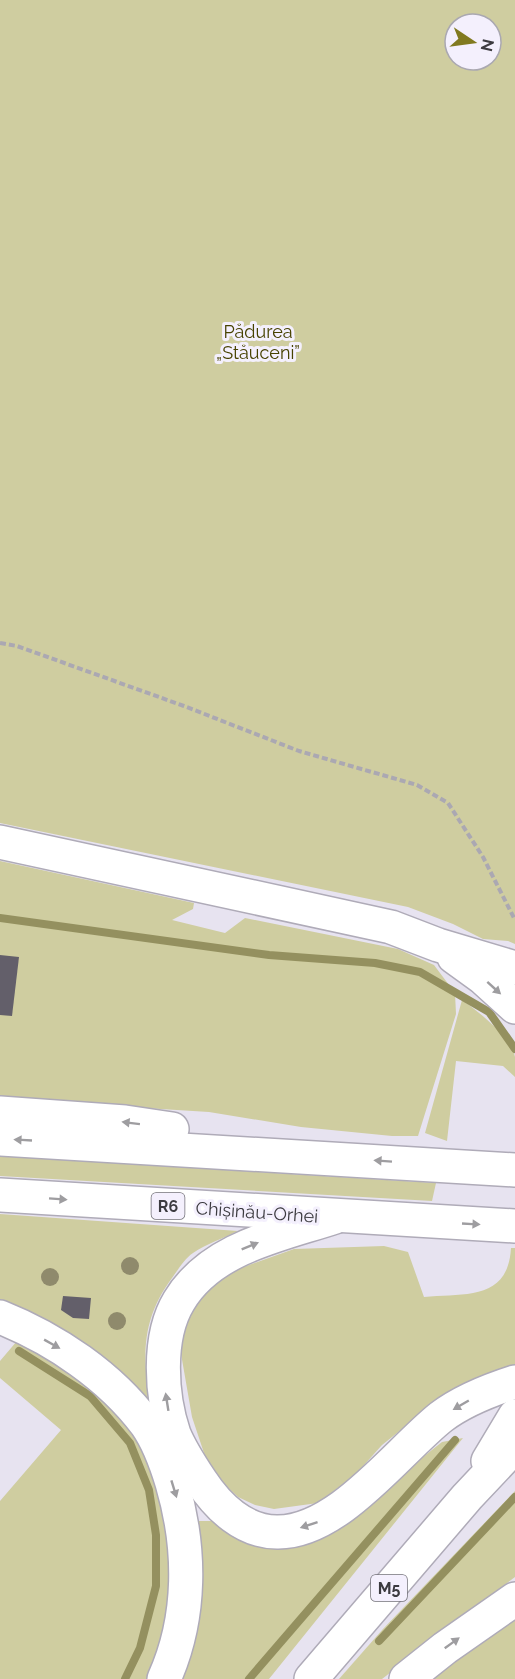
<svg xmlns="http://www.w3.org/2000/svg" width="515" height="1679" viewBox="0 0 515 1679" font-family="Raleway,sans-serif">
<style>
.green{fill:#cfcda0;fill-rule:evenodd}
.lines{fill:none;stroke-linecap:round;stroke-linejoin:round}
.stream{stroke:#94905f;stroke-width:8}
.building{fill:#635f6a}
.trunk-casing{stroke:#afabb8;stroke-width:36}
.path{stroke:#aba8b2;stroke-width:4;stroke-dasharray:6 3;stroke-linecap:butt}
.trunk{stroke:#fff;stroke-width:33}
.tree{fill:#8f8a6c}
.oneway{fill:#9e9da0}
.labels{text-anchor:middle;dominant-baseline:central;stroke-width:6;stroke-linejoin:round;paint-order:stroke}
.shield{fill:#f4f0fd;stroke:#737179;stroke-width:1.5}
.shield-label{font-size:16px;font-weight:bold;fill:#3c3b40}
.park-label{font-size:18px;fill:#474200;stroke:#f4f0fd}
.street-label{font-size:18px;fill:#3c3b40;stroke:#f4f0fd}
</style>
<rect width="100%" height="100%" fill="#e7e3f0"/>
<g class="green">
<path d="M0,0h515v944l-7,-3 -25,-2 -30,-15 -45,-17 -408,-84zM455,24h36v36h-36z"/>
<polygon points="0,861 194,903 193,909 172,920 225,933 245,918 398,949 434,965 455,993 456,1014 418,1136 392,1136 301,1127 209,1112 0,1099"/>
<path d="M462,1000c16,11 50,38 53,57 0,6 0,13 0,20l-12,-11 -47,-5 -9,80 -22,-8z"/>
<polygon points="0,1156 436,1183 432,1201 0,1176"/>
<path d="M0,1214l238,17c-14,7 -32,13 -45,22 -9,6 -15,17 -21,25 -31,42 -30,79 -21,127l-48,-48 -58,-37 -45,-21z"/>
<path d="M384,1246l24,6 16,45c41,-4 84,4 87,-49h4v118l-27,8 -24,10 -28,18 -54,43 -26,29 -38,29 -44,6 -19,-4 -17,-8 -13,-12 -20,-29 -13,-39 -12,-69 9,-35 14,-19 29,-23 62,-22z"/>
<polygon points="17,1341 42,1352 95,1392 131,1429 159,1482 169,1517 171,1573 161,1646 147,1679 0,1679 0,1501 61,1430 0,1378 0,1361"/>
<path d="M463,1438l-194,241h-89c6,-16 14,-32 17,-49 7,-37 5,-72 1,-109h15l17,12 61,13 26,-5 25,-13 22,-17 59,-54 19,-15z"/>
<polygon points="515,1491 515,1577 382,1679 339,1679 383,1629"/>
<polygon points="515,1615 515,1679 430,1679"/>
</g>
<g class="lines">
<g class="stream">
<polyline points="0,918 269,955 375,963 420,972 489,1012 515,1049"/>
<polyline points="19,1351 90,1396 130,1443 149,1490 156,1535 156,1586 140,1648 125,1679"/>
<polyline points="379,1641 515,1497"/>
<polyline points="249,1679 455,1440"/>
</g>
</g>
<g class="building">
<polygon points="0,955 19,957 12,1016 0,1015"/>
<polygon points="63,1296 91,1298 89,1319 73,1318 61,1310"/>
</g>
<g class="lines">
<g class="trunk-casing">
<g id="trunk">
<polyline points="0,842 391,927 438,945 515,968"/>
<polyline points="454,957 483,978 515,1007"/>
<polyline points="0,1113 125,1122 172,1129"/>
<polyline points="0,1139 515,1170"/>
<polyline points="0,1195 515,1226"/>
<path d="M335,1217c-54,18 -124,30 -156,84 -22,36 -18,95 -5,133 7,17 17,32 27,47 17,26 43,51 76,51 61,1 120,-80 164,-115 21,-16 49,-27 74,-35"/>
<path d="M0,1317c55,22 110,59 146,107 12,17 20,39 26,59 19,64 20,134 -8,196"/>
<polyline points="488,1461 515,1416"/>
<polyline points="311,1679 467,1497 515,1446"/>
<polyline points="406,1679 445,1648 515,1599"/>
</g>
</g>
<polyline class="path" points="0,643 17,646 184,706 299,751 417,785 448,803 483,857 515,920"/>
<use href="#trunk" class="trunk"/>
</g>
<g class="tree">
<circle cx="130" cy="1266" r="9"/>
<circle cx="50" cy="1277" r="9"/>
<circle cx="117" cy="1321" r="9"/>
</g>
<defs><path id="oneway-solid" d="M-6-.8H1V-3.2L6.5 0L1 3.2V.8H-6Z" transform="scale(1.5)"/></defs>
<g class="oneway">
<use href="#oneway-solid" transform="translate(494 988) rotate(42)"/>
<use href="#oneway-solid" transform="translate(131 1123) rotate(-173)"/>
<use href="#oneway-solid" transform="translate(23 1140) rotate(-177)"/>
<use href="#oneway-solid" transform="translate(383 1161) rotate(-176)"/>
<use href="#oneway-solid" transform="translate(58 1199) rotate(4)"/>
<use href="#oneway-solid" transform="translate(471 1224) rotate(3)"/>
<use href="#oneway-solid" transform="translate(250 1246) rotate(-22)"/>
<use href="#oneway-solid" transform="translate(52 1344) rotate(29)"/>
<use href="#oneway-solid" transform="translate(167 1402) rotate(-99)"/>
<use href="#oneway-solid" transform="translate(461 1405) rotate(150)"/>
<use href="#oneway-solid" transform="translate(174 1489) rotate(73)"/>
<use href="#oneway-solid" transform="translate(309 1525) rotate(162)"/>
<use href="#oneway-solid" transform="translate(452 1643) rotate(-36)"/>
</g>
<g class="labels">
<g class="shield">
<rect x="151.5" y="1193" width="33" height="26" rx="4.5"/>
<rect x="371" y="1575" width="36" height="26" rx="4.5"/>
</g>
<g class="shield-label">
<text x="168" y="1206">R6</text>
<text x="389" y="1588">M5</text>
</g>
<g class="park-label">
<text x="258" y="331">Pădurea<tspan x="258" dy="21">„Stăuceni”</tspan></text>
</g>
<g class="street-label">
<text transform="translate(257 1212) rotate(4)">Chișinău-Orhei</text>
</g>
</g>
<g transform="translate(473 42) rotate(103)"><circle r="28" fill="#f4f0fd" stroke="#aaa8b1" stroke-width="1.5"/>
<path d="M0-4.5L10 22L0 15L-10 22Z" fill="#817a20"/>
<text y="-9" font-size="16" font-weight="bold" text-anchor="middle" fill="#3c3b40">N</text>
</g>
</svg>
